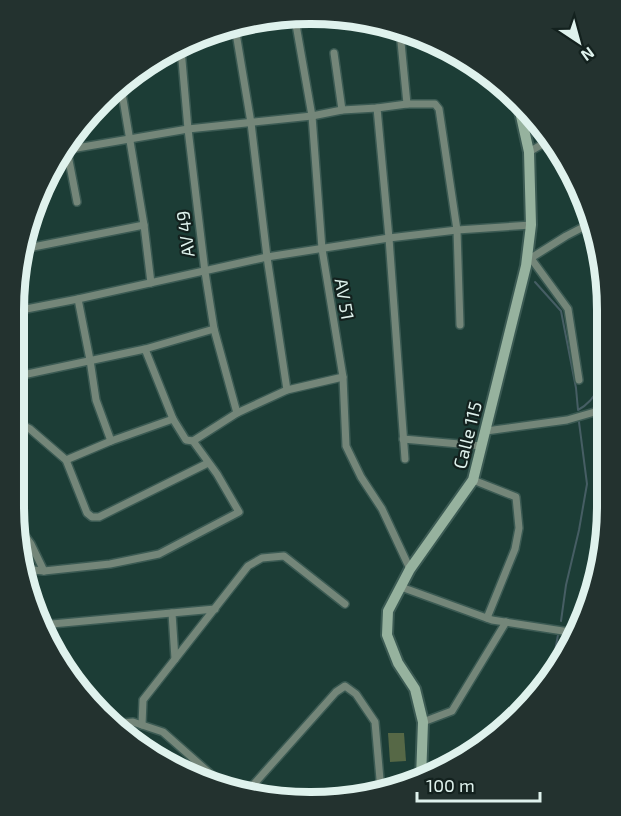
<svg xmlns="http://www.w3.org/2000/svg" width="621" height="816" viewBox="0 0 621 816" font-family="'Exo 2',sans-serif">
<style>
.green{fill:#566846}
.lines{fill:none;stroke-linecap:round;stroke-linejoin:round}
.stream{stroke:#465e64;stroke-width:2}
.minor-casing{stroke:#3b5a53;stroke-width:10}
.secondary-casing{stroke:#3b5a53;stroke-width:14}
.minor{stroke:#748679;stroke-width:7}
.secondary{stroke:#96b29e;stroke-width:10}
.labels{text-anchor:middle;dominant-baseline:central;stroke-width:4.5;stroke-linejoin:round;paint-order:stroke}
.street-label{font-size:18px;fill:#dff2ed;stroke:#13211e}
.rim{fill:none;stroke:#dff2ed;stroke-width:8}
</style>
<rect width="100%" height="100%" fill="#1c3d36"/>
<polygon class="green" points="388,733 404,733 406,761 390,762"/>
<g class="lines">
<g class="stream">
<path d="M535,282l26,29 15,77 2,22c14,-7 18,-19 27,-30"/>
<polyline points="561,621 566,585 579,530 587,484 579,422"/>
<polyline points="558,635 554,656 561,663"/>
</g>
<g class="minor-casing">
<g id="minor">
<polyline points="295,19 312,116 322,249 343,377 346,446 361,477 382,509 410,569"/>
<polyline points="343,19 352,19"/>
<polyline points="235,27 251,123 267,257 287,390"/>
<polyline points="400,32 407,104"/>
<polyline points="181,49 188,129 205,272 214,329 237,413"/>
<polyline points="334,53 342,110"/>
<polyline points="121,87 144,225 151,283"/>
<polyline points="377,108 389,238 405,459"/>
<polyline points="65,150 188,129 312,116 342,110 377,108 407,104 435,104 439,109 457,230 460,325"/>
<polyline points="67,150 77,202"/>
<polyline points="529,152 551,139"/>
<polyline points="23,249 144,225"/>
<polyline points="527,253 568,309 579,380"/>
<polyline points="531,258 566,236 593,222"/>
<polyline points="78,299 90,360 96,400 111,441"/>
<polyline points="21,310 78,299 267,257 389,238 457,230 531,225"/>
<polyline points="18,376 145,349 214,329"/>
<polyline points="17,424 20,424 30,429 66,460 87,513 92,517 99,517 208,463"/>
<polyline points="486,431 567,420 605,409"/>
<polyline points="403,439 482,446"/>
<polyline points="193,441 237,413 287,390 343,377"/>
<polyline points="66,460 111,441 173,419"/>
<polyline points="473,480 516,497 519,528 515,549 487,618"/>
<polyline points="16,523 31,544 44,571"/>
<polyline points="22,569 44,571 110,564 159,554 239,512 217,474 193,441 186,440 173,419 145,349"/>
<polyline points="401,587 492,620 576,633"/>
<polyline points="172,613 175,659"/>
<polyline points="41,625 215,609"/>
<polyline points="423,722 452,711 506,622"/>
<polyline points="111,724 133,722 163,732 230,791"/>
<polyline points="142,725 143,700 248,566 262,558 284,556 345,604"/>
<polyline points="245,794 336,692 345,686 356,694 375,722 381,791"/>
</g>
</g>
<g class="secondary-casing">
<polyline id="secondary" points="421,779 423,722 415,689 398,663 387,635 388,611 410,569 473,480 526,266 531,225 529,152 519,107"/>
</g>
<use href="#minor" class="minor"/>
<use href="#secondary" class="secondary"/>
</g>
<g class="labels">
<g class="street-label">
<text transform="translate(185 234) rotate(-97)">AV 49</text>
<text transform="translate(345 299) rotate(80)">AV 51</text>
<text transform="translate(467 435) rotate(-76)">Calle 115</text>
</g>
</g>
<path d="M0 0H621V816H0ZM310 24H311A286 286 0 0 1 597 310V506A286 286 0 0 1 311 792H310A286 286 0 0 1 24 506V310A286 286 0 0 1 310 24Z" fill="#23322f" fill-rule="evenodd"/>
<path class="rim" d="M310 24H311A286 286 0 0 1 597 310V506A286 286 0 0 1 311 792H310A286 286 0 0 1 24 506V310A286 286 0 0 1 310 24Z"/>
<g transform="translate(579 42) rotate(144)" stroke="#13211e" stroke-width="4.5" paint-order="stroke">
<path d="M0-4.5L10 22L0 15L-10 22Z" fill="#dff2ed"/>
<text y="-9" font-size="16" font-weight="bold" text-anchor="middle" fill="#dff2ed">N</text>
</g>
<path d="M417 792v9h123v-9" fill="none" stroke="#dff2ed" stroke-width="3"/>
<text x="426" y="792" font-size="18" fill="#dff2ed" stroke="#13211e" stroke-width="4.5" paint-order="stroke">100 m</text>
</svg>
